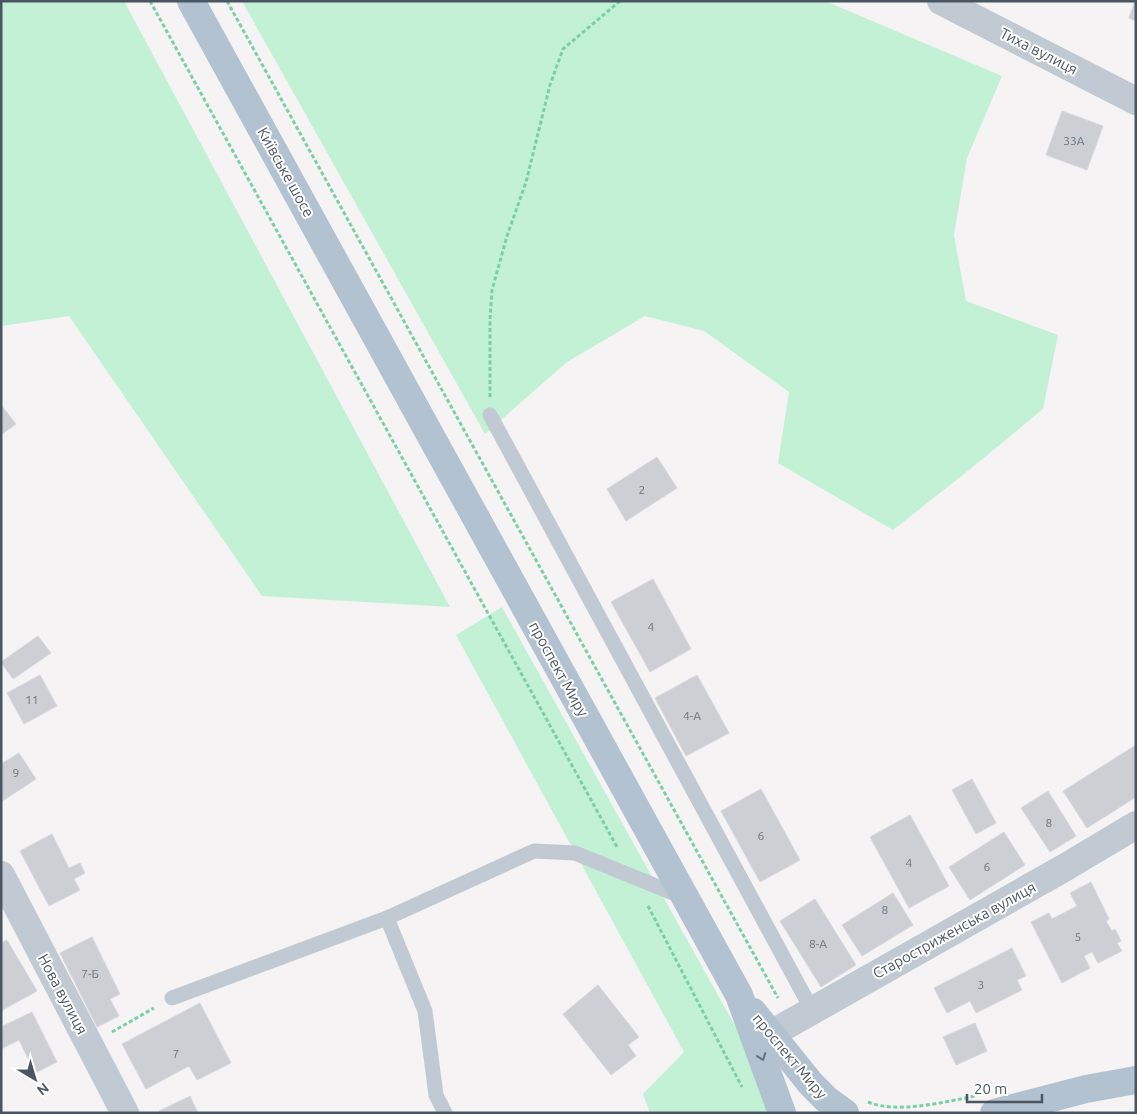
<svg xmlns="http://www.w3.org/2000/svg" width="1137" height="1114" viewBox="0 0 1137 1114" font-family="Ubuntu,sans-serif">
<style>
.green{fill:#c3f1d5}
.building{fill:#cdcfd5;stroke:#d7d9de}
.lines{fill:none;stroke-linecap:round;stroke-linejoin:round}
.path{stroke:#7ad0a6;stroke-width:3;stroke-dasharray:4 2.5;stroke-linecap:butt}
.service{stroke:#c1cad2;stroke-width:15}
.minor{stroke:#c1cad2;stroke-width:28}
.primary{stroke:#b3c2d1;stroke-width:28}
.oneway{stroke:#64717d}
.labels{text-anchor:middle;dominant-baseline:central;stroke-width:4;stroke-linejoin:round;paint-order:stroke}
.number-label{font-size:12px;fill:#6b747e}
.street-label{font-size:15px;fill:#4a5661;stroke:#fff}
</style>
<rect width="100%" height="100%" fill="#f5f3f3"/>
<g class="green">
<polygon points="1,1 124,1 450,607 262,596 69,316 1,326"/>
<polygon points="242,1 825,1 1002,76 967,158 954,235 966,301 1058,335 1043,409 974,466 893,530 778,463 789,392 704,331 645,316 567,362 485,434"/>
<polygon points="502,607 744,1042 776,1113 650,1113 643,1094 684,1052 456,635"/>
</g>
<g class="building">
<polygon points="1135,1 1136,1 1136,21 1129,18"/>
<polygon points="1062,111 1103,126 1087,170 1046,155"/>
<polygon points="1,405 16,424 1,435"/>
<polygon points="657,457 677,488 626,521 607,489"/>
<polygon points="653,579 691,649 650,672 611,602"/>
<polygon points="38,636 51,653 13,679 1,662"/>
<polygon points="40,675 57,706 24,724 7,693"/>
<polygon points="697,675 729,733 686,756 655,698"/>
<polygon points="1136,745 1136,797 1087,828 1063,791"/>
<polygon points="19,753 36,779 1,802 1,764"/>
<polygon points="972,779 996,823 976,834 952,790"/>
<polygon points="761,789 800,860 760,882 721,811"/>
<polygon points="1048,791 1076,836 1050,852 1021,808"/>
<polygon points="910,815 949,886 909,908 870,837"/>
<polygon points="1004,832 1025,865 970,900 949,867"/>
<polygon points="52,834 69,868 80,863 85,873 74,879 80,890 49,906 20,851"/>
<polygon points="1091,882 1109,919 1106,921 1112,931 1115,929 1121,941 1117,943 1122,951 1098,963 1092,952 1084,956 1090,968 1062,983 1031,922 1049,913 1052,919 1077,906 1070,893"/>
<polygon points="893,893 913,925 862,956 842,925"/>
<polygon points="815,899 856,965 821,987 780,921"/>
<polygon points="92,937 120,994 110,999 119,1016 97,1027 60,953"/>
<polygon points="7,940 37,991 1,1011 1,943"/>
<polygon points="1012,948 1026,976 1017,980 1022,990 976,1013 970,1001 947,1013 934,988"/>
<polygon points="598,985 639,1037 628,1045 636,1056 611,1075 563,1014"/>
<polygon points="200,1003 231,1063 197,1080 189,1066 146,1089 122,1044"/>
<polygon points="32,1012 57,1062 35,1073 19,1040 1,1049 1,1027"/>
<polygon points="975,1023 987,1051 956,1065 943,1037"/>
<polygon points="190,1096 198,1113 160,1113 159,1111"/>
</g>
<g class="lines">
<g class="path">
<polyline points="150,1 617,847"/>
<polyline points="227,1 778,998"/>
<polyline points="490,397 490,319 492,290 507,236 526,182 550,85 563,49 620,1"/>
<polyline points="648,906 742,1087"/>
<polyline points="112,1032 154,1008"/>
<path d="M868,1102c28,12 77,0 107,-6"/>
</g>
<g class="service">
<polyline points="490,415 812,1010"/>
<polyline points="172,998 387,918"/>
<polyline points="445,1113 436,1095 425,1011 387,918 534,851 575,853 683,897"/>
</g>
<g class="minor">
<polyline points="941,1 1136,101"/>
<polyline points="1,875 125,1113"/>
<polyline points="771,1034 1064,868 1136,825"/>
</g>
<g class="primary">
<polyline points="191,1 739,995 782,1113"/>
<polyline points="753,1012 811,1084 826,1099 845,1113"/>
<polyline points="994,1113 1086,1089 1136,1080"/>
</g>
</g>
<defs><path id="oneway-chevron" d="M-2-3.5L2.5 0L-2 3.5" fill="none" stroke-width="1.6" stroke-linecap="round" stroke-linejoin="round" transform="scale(1.25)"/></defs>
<use class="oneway" href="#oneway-chevron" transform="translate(762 1057) rotate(70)"/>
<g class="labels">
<g class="number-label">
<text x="1074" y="140">33А</text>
<text x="642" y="489">2</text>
<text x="651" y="626">4</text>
<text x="32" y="699">11</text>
<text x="692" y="715">4-А</text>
<text x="16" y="772">9</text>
<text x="1049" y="822">8</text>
<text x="761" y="835">6</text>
<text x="909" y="862">4</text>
<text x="987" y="866">6</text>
<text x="885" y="909">8</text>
<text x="1078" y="936">5</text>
<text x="818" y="943">8-А</text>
<text x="90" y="973">7-Б</text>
<text x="981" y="984">3</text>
<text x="176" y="1053">7</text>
</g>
<g class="street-label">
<text transform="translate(1039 51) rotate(27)">Тиха вулиця</text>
<text transform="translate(286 172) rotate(61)">Київське шосе</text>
<text transform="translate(559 669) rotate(61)">проспект Миру</text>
<text transform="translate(954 930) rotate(-29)">Старостриженська вулиця</text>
<text transform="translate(63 994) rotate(62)">Нова вулиця</text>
<text transform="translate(790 1056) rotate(50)">проспект Миру</text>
</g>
</g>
<rect width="1137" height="1114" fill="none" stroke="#4a5661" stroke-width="5"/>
<g transform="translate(35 1079) rotate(142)" stroke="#ffffff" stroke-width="4" paint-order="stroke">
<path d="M0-4L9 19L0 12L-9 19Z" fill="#4a5661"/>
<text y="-8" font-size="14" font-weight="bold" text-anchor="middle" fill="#4a5661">N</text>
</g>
<path d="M967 1094v8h75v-8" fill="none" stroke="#4a5661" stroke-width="2.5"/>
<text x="974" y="1094" font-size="15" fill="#4a5661" stroke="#ffffff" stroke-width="4" paint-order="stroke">20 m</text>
</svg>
